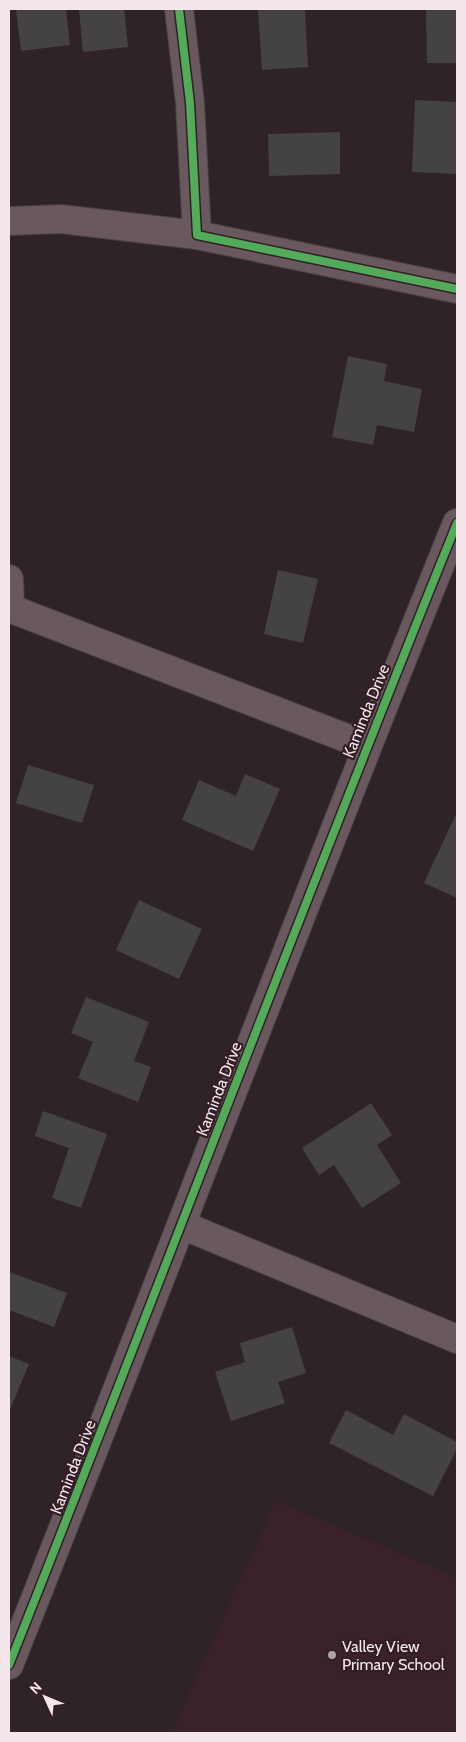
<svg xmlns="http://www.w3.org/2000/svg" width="466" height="1742" viewBox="0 0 466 1742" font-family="Cabin,sans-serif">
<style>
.built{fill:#3a212c}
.building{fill:#444342}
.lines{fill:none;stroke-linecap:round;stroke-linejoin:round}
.minor-casing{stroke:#493f43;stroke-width:30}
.minor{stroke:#69595f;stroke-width:28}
.cycleway-casing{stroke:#331e27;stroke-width:11}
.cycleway{stroke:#51ab58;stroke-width:8}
.poi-dot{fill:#afa2a7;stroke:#331e27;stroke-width:2}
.labels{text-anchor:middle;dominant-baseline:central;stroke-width:4.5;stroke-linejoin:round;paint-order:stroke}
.street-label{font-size:16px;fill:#f5e6ec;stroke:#331e27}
.poi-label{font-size:16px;fill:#f5e6ec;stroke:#331e27;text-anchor:start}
</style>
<rect width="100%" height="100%" fill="#2e2328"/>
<polygon class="built" points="276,1501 457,1577 457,1733 171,1733"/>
<g class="building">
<polygon points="16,9 66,9 70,45 21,51"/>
<polygon points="79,9 124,9 128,47 83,52"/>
<polygon points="258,9 305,9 308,67 262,70"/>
<polygon points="426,9 457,9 457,63 427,63"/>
<polygon points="415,100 457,102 457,174 412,172"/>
<polygon points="340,132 340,174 269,176 268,134"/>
<polygon points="348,356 387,364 384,381 422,389 414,432 377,425 373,445 332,437"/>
<polygon points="278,570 318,579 303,643 264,634"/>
<polygon points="28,765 94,785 82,823 16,803"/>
<polygon points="245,774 280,789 253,851 182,820 199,780 236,796"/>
<polygon points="457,812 457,898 424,883"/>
<polygon points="139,900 202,929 179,979 116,950"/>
<polygon points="86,997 149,1022 134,1061 151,1067 138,1102 78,1078 93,1042 71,1033"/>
<polygon points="371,1103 392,1135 377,1145 401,1183 362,1208 334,1165 319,1175 302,1148"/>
<polygon points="43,1111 107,1134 81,1208 52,1198 69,1148 35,1136"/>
<polygon points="9,1272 67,1293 54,1327 9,1310"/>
<polygon points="292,1327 306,1373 278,1382 285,1403 231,1421 215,1372 245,1362 240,1343"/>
<polygon points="9,1356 29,1364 9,1412"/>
<polygon points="346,1410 393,1435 404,1414 457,1442 457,1449 433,1496 329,1443"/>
</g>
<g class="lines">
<g class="minor-casing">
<g id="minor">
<polyline points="179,9 190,103 197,235 457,289"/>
<polyline points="9,221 61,219 197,235"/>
<polyline points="9,579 10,608"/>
<polyline points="9,608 367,746"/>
<polyline points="182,1225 457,1339"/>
<path d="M9,1665c151,-380 294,-763 448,-1142"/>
</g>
</g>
<use href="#minor" class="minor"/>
<g class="cycleway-casing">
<g id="cycleway">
<polyline points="179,9 190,103 197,235 457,289"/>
<path d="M9,1665c151,-380 294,-763 448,-1142"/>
</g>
</g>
<use href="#cycleway" class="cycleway"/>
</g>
<circle class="poi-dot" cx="332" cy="1655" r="5"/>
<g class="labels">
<g class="street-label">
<text transform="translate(366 711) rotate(-68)">Kaminda Drive</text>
<text transform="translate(219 1089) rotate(-69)">Kaminda Drive</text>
<text transform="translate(73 1467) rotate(-69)">Kaminda Drive</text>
</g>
<g class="poi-label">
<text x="342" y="1646">Valley View<tspan x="342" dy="18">Primary School</tspan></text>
</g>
</g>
<rect width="466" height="1742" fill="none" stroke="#f5e6ec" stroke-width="20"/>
<g transform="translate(45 1697) rotate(314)" stroke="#331e27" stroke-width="4" paint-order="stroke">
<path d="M0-4L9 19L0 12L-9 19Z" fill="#f5e6ec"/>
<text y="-8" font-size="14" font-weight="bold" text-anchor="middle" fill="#f5e6ec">N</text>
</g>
</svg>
